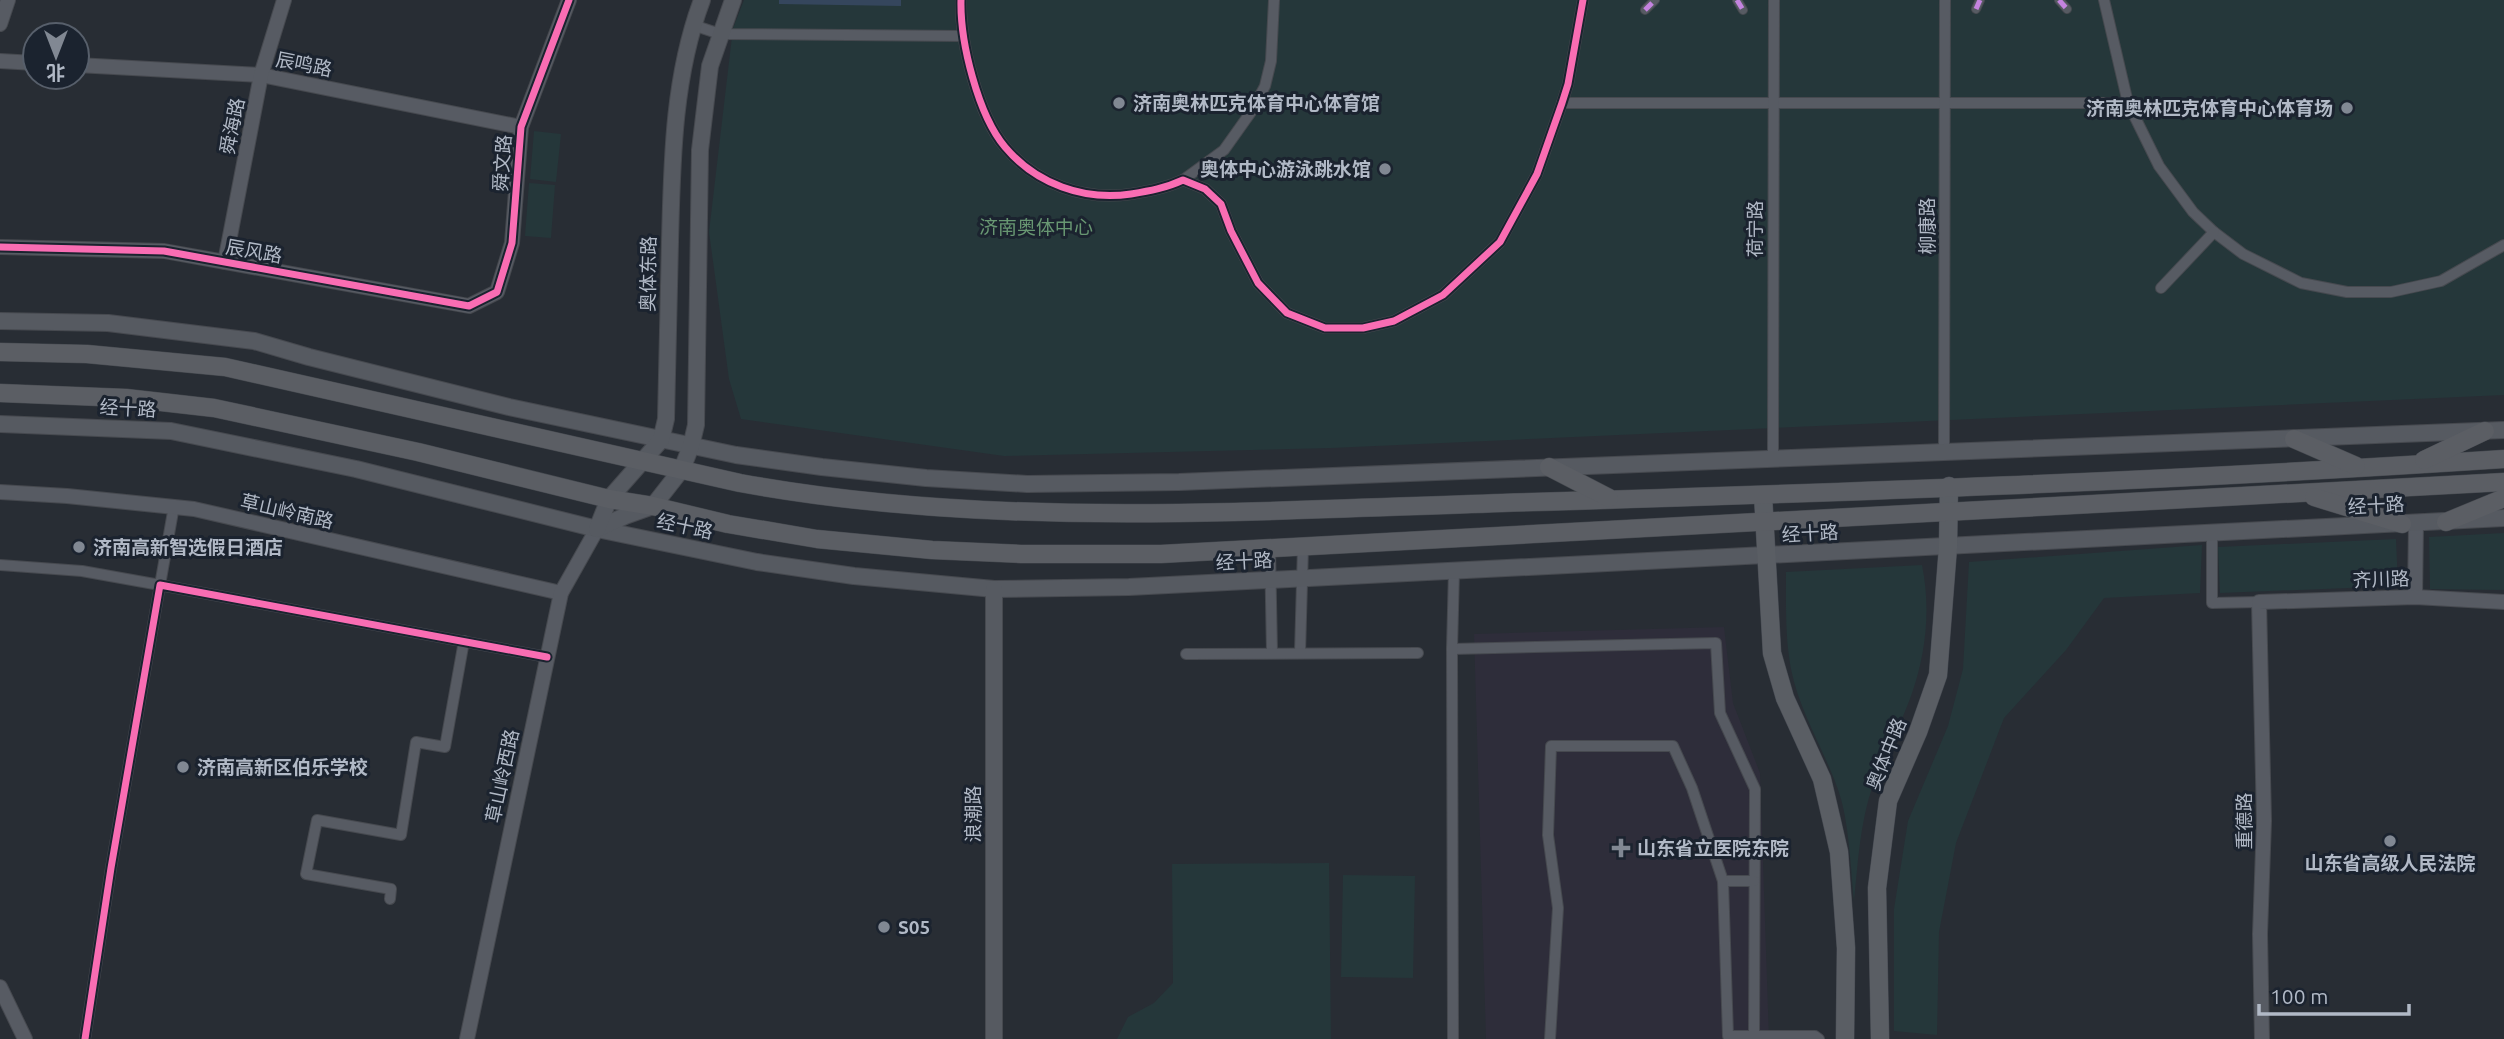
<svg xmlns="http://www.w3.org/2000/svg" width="2504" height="1039" viewBox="0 0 2504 1039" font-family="Ubuntu,'Noto Sans SC',sans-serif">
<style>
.medical{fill:#2e2d3a}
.green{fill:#25373a}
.water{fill:#35465d}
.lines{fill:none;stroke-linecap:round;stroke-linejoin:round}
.pedestrian-casing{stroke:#46494f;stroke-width:10}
.minor-casing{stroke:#46494f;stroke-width:12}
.tertiary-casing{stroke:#46494f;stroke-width:16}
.secondary-casing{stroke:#46494f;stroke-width:18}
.primary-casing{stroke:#454951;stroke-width:19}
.trunk-casing{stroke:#45494f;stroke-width:19}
.pedestrian{stroke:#575b63;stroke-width:8}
.minor{stroke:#575b63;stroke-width:10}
.tertiary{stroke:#575b63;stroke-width:14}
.secondary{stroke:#565a61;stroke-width:16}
.primary{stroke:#5a5e64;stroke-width:18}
.trunk{stroke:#5b5e64;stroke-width:18}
.quiet{stroke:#c483df;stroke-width:5;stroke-dasharray:10 5;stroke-linecap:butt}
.cycleway-casing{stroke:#1b232f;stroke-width:11}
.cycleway{stroke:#f96db3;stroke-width:7}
.poi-dot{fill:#818893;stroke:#1b232f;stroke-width:2.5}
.labels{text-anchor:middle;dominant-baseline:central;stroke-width:6;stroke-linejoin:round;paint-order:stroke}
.street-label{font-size:19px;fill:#b1b9c6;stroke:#1b232f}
.poi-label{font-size:19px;font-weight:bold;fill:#b1b9c6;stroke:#1b232f;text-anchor:start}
.park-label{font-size:19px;fill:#689772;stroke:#1b232f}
</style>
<rect width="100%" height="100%" fill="#282d34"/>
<polygon class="medical" points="1724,627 1733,703 1760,773 1769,1039 1486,1039 1474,634"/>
<g class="green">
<polygon points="744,0 2504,0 2504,395 1331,448 1004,456 741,419 729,379 709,232 733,28"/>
<polygon points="534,131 561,134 556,182 530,179"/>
<polygon points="529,183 555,185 551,238 525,236"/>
<polygon points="2504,533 2504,590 2430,589 2429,537"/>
<polygon points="2396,539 2398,586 2220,593 2218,547"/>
<polygon points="2202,545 2200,593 2104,598 2066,650 2004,718 1956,843 1939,932 1937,1035 1894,1031 1894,909 1908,821 1948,726 1963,669 1969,562"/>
<path d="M1922,565c9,44 4,89 -11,131 -11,31 -28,59 -38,89 -13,37 -15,77 -19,116 -3,-30 -5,-74 -13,-102 -13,-44 -41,-84 -50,-130 -6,-32 -5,-65 -5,-97z"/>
<polygon points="1329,863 1331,1039 1117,1039 1128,1017 1154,1003 1173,983 1172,864"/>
<polygon points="1343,875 1415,876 1413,978 1341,977"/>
</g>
<polygon class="water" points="779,0 901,0 901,6 779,4"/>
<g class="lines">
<g class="pedestrian-casing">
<g id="pedestrian">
<polyline points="1737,0 1743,10"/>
<polyline points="2059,0 2067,9"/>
<polyline points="1976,9 1980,0"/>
<polyline points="1645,10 1655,0"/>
</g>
</g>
<g class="minor-casing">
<g id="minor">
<path d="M961,0c-1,42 17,115 44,147 31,37 79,54 126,47 18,-3 35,-6 52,-14l22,9 16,15 10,27 27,52 29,30 38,15h38l31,-7 49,-26 57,-53 37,-68 25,-71 6,-19 15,-84"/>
<polyline points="2104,0 2128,103 2159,166 2193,212 2214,232 2243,254 2301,283 2347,292 2391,292 2441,281 2504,245"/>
<polyline points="693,25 720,34 963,36"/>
<polyline points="1562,103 2128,103"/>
<polyline points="1183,180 1224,150 1251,112 1265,86 1271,61 1274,0"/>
<polyline points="2161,288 2214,232"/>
<polyline points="1944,452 1945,0"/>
<polyline points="1773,459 1774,0"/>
<polyline points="2212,534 2212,603 2259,602"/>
<polyline points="1270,549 1272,653"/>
<polyline points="0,565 82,571 160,585 174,506"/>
<polyline points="1452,649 1716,643 1720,713 1755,789 1754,1039"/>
<polyline points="1300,653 1303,547"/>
<polyline points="1186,654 1418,653"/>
<polyline points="1723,881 1754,881"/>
<polyline points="390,899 391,889 306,874 317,820 401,835 416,742 445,747 464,641"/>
<polyline points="85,1039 111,868 160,585 547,657"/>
<polyline points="1453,1039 1452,649 1454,571"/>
<polyline points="1550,1039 1558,908 1548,835 1551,746 1673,746 1692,788 1723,881 1728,1036 1815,1036 1819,1039"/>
</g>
</g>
<g class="tertiary-casing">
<g id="tertiary">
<polyline points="0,24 8,0"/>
<polyline points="0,61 35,63"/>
<polyline points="77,65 261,75 521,127"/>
<polyline points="0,247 164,251 469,306 497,292 512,243 521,127 569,0"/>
<polyline points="225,262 261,75 284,0"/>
<polyline points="0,492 67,496 194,509 561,593"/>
<polyline points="2415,597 2416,524"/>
<polyline points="0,987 25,1039"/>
<polyline points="467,1039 561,593 597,529"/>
<polyline points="2262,1039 2260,934 2264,821 2259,602 2415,597 2504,602"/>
</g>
</g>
<g class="secondary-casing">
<g id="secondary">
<polyline points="0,321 108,323 254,341 309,357 509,407 736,455 822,467 926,478 1027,484 1179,482 2504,430"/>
<polyline points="0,424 171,431 356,469 597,529 757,562 854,576 994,589 1129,587 2504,518"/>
<polyline points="597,529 625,516 653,506 682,469 691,446 696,425 700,150 710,66 733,0"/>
<path d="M597,529l12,-30 52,-59 5,-21c1,-59 3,-118 4,-177 2,-80 3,-165 32,-242"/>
<polyline points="994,589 994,1039"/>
</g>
</g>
<g class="primary-casing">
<g id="primary">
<polyline points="1763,495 1772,653 1785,698 1822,779 1839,852 1846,948 1845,1039"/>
<polyline points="1880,1039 1877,888 1888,801 1918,732 1938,675 1948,547 1949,486"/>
</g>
</g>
<g class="trunk-casing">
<g id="trunk">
<path d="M0,352l87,2 138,13 515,116c251,46 508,28 762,20 334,-10 668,-22 1002,-44"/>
<polyline points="0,393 126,398 214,408 418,452 609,499 653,506 728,524 817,539 932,550 1021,554 1161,554 2504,482"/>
<polyline points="2294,439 2356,466"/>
<polyline points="2424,460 2485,431"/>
<polyline points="1549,467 1609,498"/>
<polyline points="2314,497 2402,524"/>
<polyline points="2446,522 2504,498"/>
</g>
</g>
<use href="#pedestrian" class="pedestrian"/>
<use href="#minor" class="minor"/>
<use href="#tertiary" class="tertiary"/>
<use href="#secondary" class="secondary"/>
<use href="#primary" class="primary"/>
<use href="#trunk" class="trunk"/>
<g class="quiet">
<polyline points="1737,0 1743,10"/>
<polyline points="2059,0 2067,9"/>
<polyline points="1976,9 1980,0"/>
<polyline points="1645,10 1655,0"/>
</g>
<g class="cycleway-casing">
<g id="cycleway">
<path d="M961,0c-1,42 17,115 44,147 31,37 79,54 126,47 18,-3 35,-6 52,-14l22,9 16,15 10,27 27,52 29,30 38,15h38l31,-7 49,-26 57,-53 37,-68 25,-71 6,-19 15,-84"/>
<polyline points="0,247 164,251 469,306 497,292 512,243 521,127 569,0"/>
<polyline points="85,1039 111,868 160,585 547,657"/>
</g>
</g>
<use href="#cycleway" class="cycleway"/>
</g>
<g class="poi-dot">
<circle cx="1119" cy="103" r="7"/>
<circle cx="2347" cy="108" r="7"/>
<circle cx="1385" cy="169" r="7"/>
<circle cx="79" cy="547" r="7"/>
<circle cx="183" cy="767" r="7"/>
<circle cx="2390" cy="841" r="7"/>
<path d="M1617.5 837.5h7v7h7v7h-7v7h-7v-7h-7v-7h7z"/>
<circle cx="884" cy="927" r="7"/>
</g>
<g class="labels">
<g class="street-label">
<text transform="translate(304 64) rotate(11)">辰鸣路</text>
<text transform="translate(232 126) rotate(-79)">舜海路</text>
<text transform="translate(502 163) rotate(-86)">舜文路</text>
<text transform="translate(1927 226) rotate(-90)">柳康路</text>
<text transform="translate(1755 229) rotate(-90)">荷宁路</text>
<text transform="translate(254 251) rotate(10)">辰风路</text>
<text transform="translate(648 274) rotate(-89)">奥体东路</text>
<text transform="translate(128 408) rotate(3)">经十路</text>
<text transform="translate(2376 505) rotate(-3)">经十路</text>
<text transform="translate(287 511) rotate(13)">草山岭南路</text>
<text transform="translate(685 526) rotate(12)">经十路</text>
<text transform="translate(1810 533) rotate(-3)">经十路</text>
<text transform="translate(1244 561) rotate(-3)">经十路</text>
<text transform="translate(2381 579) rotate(-2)">齐川路</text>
<text transform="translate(1886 754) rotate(-68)">奥体中路</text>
<text transform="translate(502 776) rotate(-78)">草山岭西路</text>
<text transform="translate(973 814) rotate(-90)">浪潮路</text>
<text transform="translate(2244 821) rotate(-90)">重德路</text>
</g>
<g class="poi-label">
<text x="1133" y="103">济南奥林匹克体育中心体育馆</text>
<text x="2333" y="108" text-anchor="end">济南奥林匹克体育中心体育场</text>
<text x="1371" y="169" text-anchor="end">奥体中心游泳跳水馆</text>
<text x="93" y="547">济南高新智选假日酒店</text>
<text x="197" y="767">济南高新区伯乐学校</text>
<text x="1637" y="848">山东省立医院东院</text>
<text x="2390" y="863" text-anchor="middle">山东省高级人民法院</text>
<text x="898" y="927">S05</text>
</g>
<g class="park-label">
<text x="1036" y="227">济南奥体中心</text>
</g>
</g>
<g transform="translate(56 56) rotate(180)"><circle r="33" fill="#1b232f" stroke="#575f6b" stroke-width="2"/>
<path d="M0-5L12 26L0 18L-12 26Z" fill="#818893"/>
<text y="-10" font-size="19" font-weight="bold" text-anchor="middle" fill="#b1b9c6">北</text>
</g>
<path d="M2259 1004v10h150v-10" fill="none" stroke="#b1b9c6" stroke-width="3.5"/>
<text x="2270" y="1004" font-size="21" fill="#b1b9c6" stroke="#1b232f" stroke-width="5" paint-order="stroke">100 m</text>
</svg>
